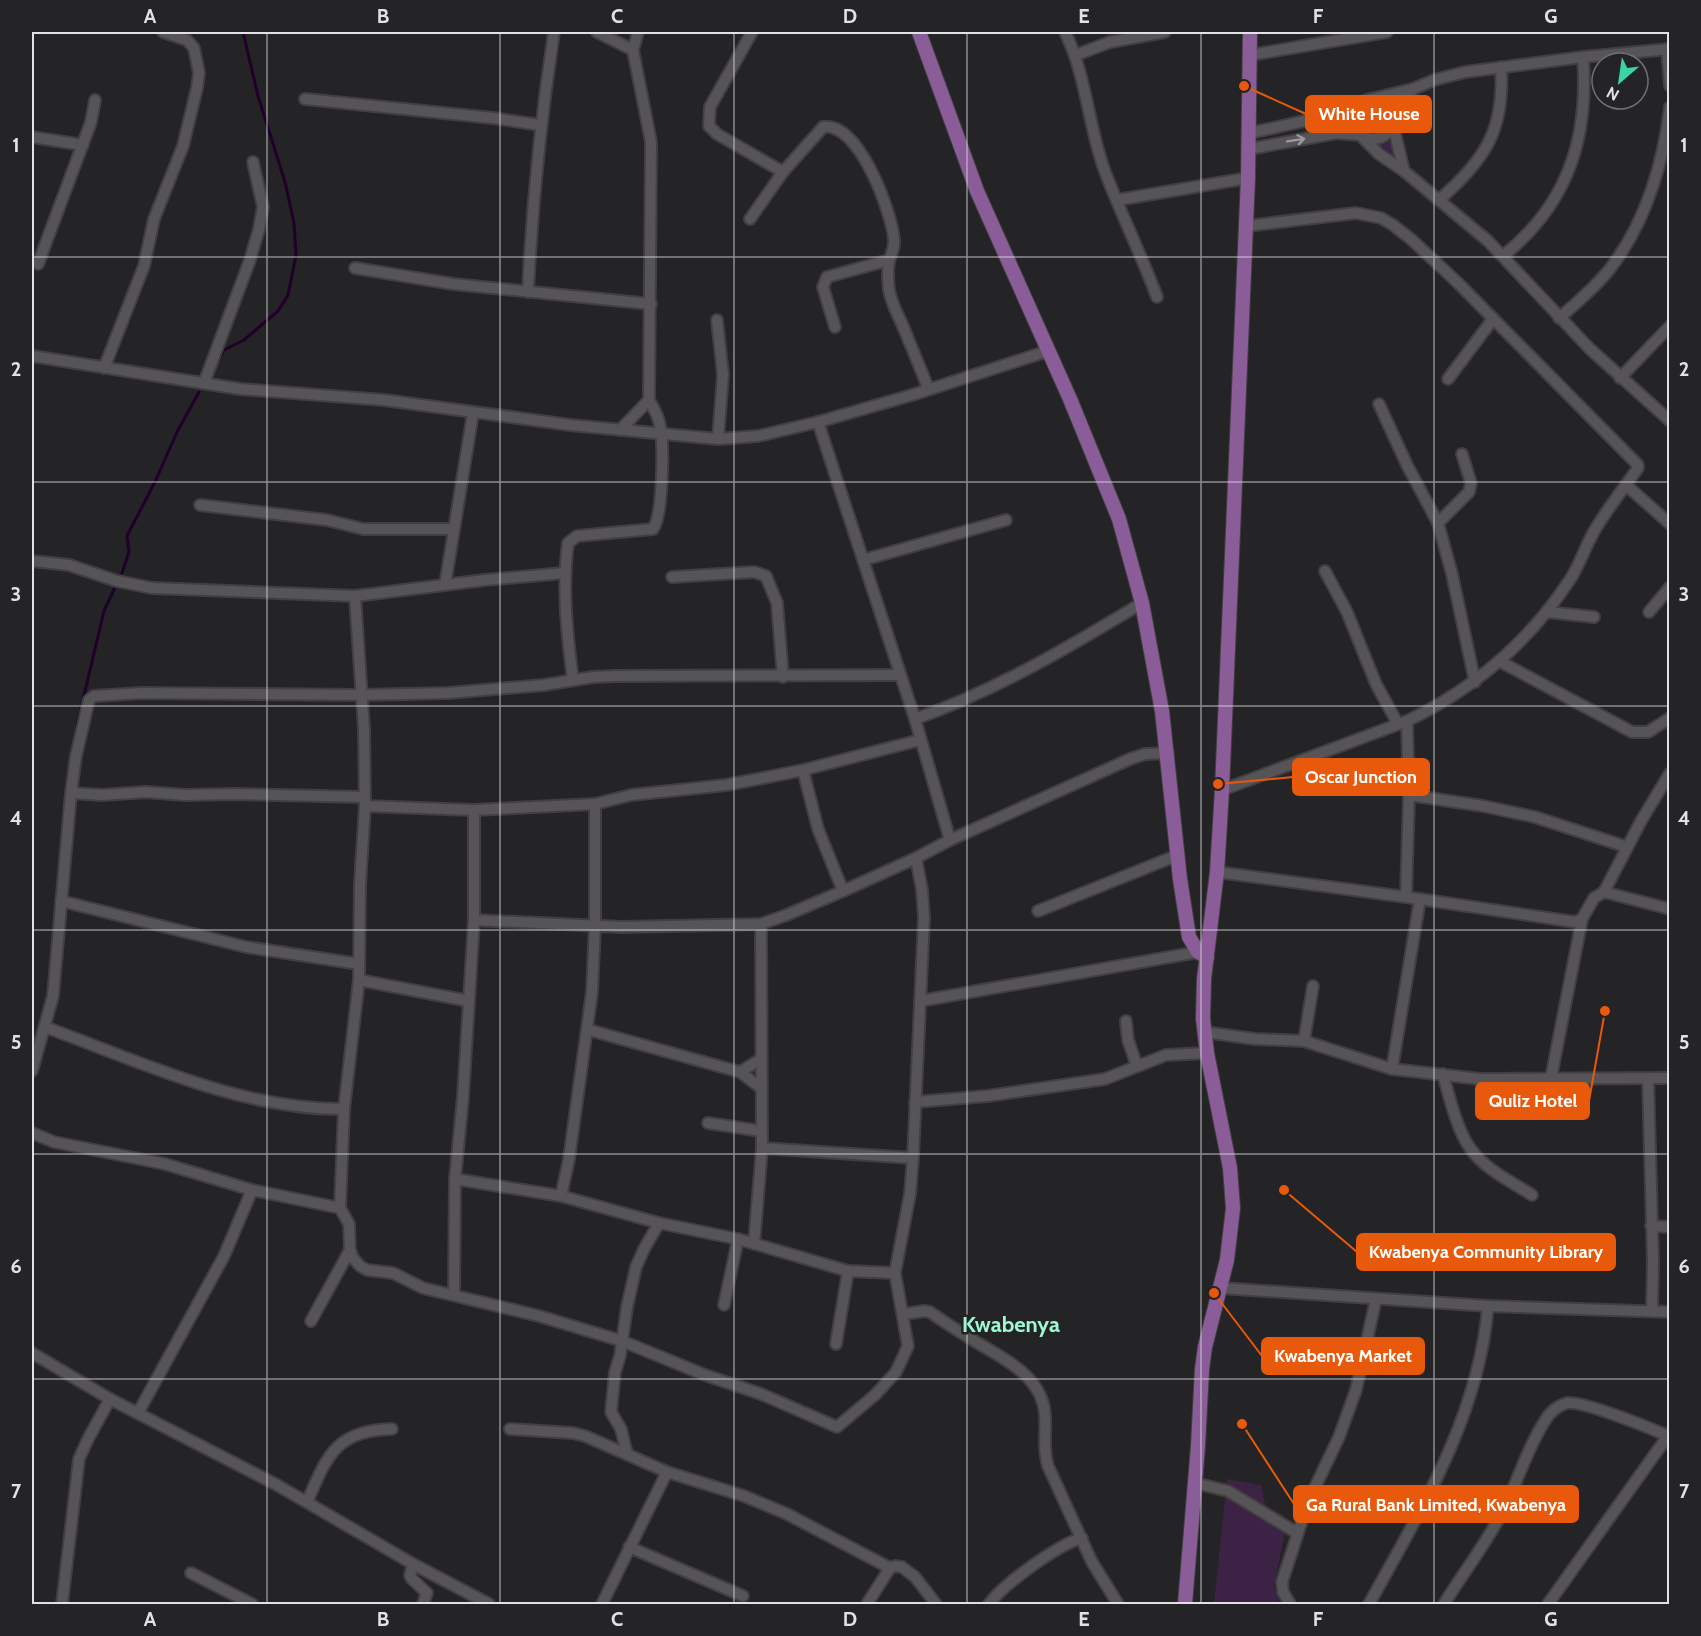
<svg xmlns="http://www.w3.org/2000/svg" width="1701" height="1636" viewBox="0 0 1701 1636" font-family="Cabin,sans-serif">
<style>
.green{fill:#3c2245}
.lines{fill:none;stroke-linecap:round;stroke-linejoin:round}
.stream{stroke:#1f0029;stroke-width:3}
.minor-casing{stroke:#413f41;stroke-width:14}
.major-casing{stroke:#413f41;stroke-width:16}
.minor{stroke:#565456;stroke-width:10}
.major{stroke:#8a5d99;stroke-width:14}
.oneway{stroke:#9c9a9c}
.grid{fill:none;stroke:#e2e1e3;stroke-width:1.5;stroke-opacity:0.55}
.labels{text-anchor:middle;dominant-baseline:central;stroke-width:5;stroke-linejoin:round;paint-order:stroke}
.district-label{font-size:22px;font-weight:bold;fill:#9df7d3;stroke:#242325}
.leader{fill:none;stroke:#e8590c;stroke-width:2}
.callout-dot{fill:#e8590c;stroke:#242325;stroke-width:2}
.callout{fill:#e8590c;stroke:#e8590c;stroke-width:2}
.callout-label{font-size:18px;text-anchor:middle;font-weight:bold;fill:#fff}
.neatline{fill:none;stroke:#e2e1e3;stroke-width:2}
.grid-label{font-size:20px;text-anchor:middle;font-weight:bold;fill:#e2e1e3}
</style>
<rect width="100%" height="100%" fill="#242325"/>
<g class="green">
<circle cx="1373" cy="119" r="14"/>
<polygon points="1392,134 1394,159 1370,143 1380,143"/>
<polygon points="1227,1479 1261,1485 1268,1518 1285,1532 1274,1586 1280,1604 1214,1604"/>
</g>
<g class="lines">
<g class="stream">
<polyline points="215,366 224,350 244,340 278,311 288,295 296,255 294,223 285,182 258,96 243,32"/>
<polyline points="122,573 129,552 127,536 131,528 155,482 177,432 199,392"/>
<polyline points="77,725 104,611 116,585"/>
</g>
<g class="minor-casing">
<g id="minor">
<polyline points="597,32 633,50"/>
<polyline points="752,32 710,107 709,126 717,134 783,172"/>
<path d="M1065,32c21,42 23,92 39,137 16,43 37,85 53,128"/>
<polyline points="1667,49 1670,86"/>
<polyline points="1076,55 1110,42 1165,32"/>
<polyline points="1250,55 1387,32"/>
<circle cx="1373" cy="119" r="20"/>
<polyline points="305,99 493,118 540,125"/>
<polyline points="1371,99 1413,89 1434,80 1465,72 1583,57 1670,49"/>
<polyline points="1393,118 1413,89"/>
<polyline points="1393,125 1404,171"/>
<polyline points="1250,133 1354,110"/>
<polyline points="32,137 83,145"/>
<polyline points="1363,138 1379,154 1404,171 1488,241 1590,349 1670,421"/>
<polyline points="1249,149 1337,133 1359,135"/>
<polyline points="1117,200 1248,178"/>
<path d="M1439,200c46,-40 66,-70 62,-133"/>
<path d="M750,219l33,-47 40,-45c36,-6 69,86 71,113 1,9 -4,15 -5,22 -2,9 -1,19 0,28 2,12 8,23 13,34 9,22 18,43 26,64"/>
<path d="M1503,256c65,-52 86,-118 80,-199"/>
<polyline points="38,264 91,122 95,100"/>
<polyline points="355,268 453,284 651,304"/>
<path d="M528,292c4,-88 13,-174 26,-260"/>
<path d="M1559,318c18,-15 35,-30 50,-48 36,-46 54,-106 61,-163"/>
<polyline points="717,320 723,375 718,439"/>
<polyline points="835,327 823,287 827,277 889,260"/>
<polyline points="32,356 240,389 384,400 570,425 718,439 758,436 818,422 912,395 1048,351"/>
<polyline points="104,368 144,266 154,219 183,146 197,88 199,73 194,48 187,40 163,32"/>
<polyline points="1620,378 1670,326"/>
<polyline points="1448,379 1493,319"/>
<polyline points="204,383 250,260 259,229 263,207 253,162"/>
<polyline points="1379,404 1407,465 1438,523 1452,574 1475,682"/>
<polyline points="818,422 915,719 950,840"/>
<polyline points="620,430 649,400"/>
<polyline points="1626,485 1670,524"/>
<polyline points="200,505 327,520 363,529 453,529"/>
<polyline points="1438,523 1469,492 1471,483 1462,454"/>
<polyline points="863,560 1006,520"/>
<polyline points="32,561 69,565 117,581 152,588 355,596 485,580 564,573"/>
<polyline points="1325,571 1347,612 1376,684 1398,724"/>
<polyline points="672,577 754,572 766,576 777,603 783,677"/>
<polyline points="445,585 473,413"/>
<polyline points="1547,612 1594,617"/>
<polyline points="1649,612 1670,587"/>
<polyline points="1499,661 1632,732 1648,732 1670,718"/>
<path d="M573,680c-6,-46 -11,-91 -5,-137l9,-7 76,-7c10,-13 11,-86 7,-103 -1,-10 -7,-18 -11,-26l2,-258 -18,-92 5,-18"/>
<path d="M915,719c82,-29 154,-72 227,-116"/>
<polyline points="803,770 818,829 843,891"/>
<path d="M1222,790l185,-69c69,-33 123,-80 164,-143 10,-16 15,-34 25,-50 12,-20 28,-40 42,-60v-3l-180,-182 -46,-43 -19,-15 -12,-7 -25,-5 -110,13"/>
<polyline points="71,793 102,795 146,792 185,795 235,794 365,797"/>
<polyline points="1409,795 1483,806 1535,817 1627,847"/>
<polyline points="365,806 474,810 595,804 631,795 726,785 763,778 803,770 920,740"/>
<polyline points="1217,872 1406,897 1575,922 1582,919 1594,898 1604,892 1670,909"/>
<polyline points="1604,892 1641,821 1670,773"/>
<polyline points="1406,897 1409,795 1407,721"/>
<polyline points="61,901 246,947 359,964"/>
<polyline points="1038,911 1178,855"/>
<polyline points="474,920 622,927 761,924 784,916 843,891 916,858 950,840 1130,759 1145,754 1168,753"/>
<polyline points="359,980 469,1001"/>
<polyline points="920,1001 1198,952"/>
<polyline points="1126,1021 1128,1040 1137,1066"/>
<path d="M45,1027c96,35 196,83 299,82"/>
<polyline points="589,1030 740,1072 761,1088"/>
<polyline points="1204,1032 1255,1039 1304,1041 1392,1069 1480,1079 1670,1078"/>
<polyline points="1304,1041 1313,986"/>
<polyline points="1392,1069 1420,899"/>
<polyline points="32,1071 53,996 71,793 76,756 89,700 94,696 142,693 362,695 448,693 544,685 593,677 615,676 900,675"/>
<polyline points="740,1072 761,1059"/>
<path d="M1443,1074c6,22 14,56 27,74 14,21 42,34 62,47"/>
<polyline points="1551,1078 1582,919"/>
<polyline points="1648,1078 1653,1262 1652,1311"/>
<polyline points="915,1102 987,1096 1105,1079 1166,1055 1207,1053"/>
<polyline points="708,1123 761,1131"/>
<polyline points="32,1133 54,1142 165,1164 252,1190 340,1208 349,1224 350,1250 353,1258 360,1266 367,1270 393,1273 423,1288 539,1316 622,1341 705,1375 761,1394 837,1427 875,1395 896,1372 908,1346 895,1273 910,1194 913,1158 924,918 922,890 916,858"/>
<polyline points="762,1148 913,1158"/>
<polyline points="455,1179 561,1196 659,1223 738,1239 848,1271 895,1273"/>
<polyline points="561,1196 569,1159 592,992 595,925 595,804"/>
<polyline points="340,1208 344,1109 359,980 360,884 365,806 364,729 355,596"/>
<polyline points="1651,1226 1670,1227"/>
<polyline points="754,1244 762,1148 761,924"/>
<polyline points="1221,1288 1488,1306 1670,1312"/>
<polyline points="454,1295 455,1179 463,1097 474,920 474,810"/>
<polyline points="724,1305 738,1239"/>
<path d="M904,1314l20,-3 6,1c14,10 28,19 43,28 25,16 61,31 70,63 6,21 -2,40 5,63l44,96 26,42"/>
<polyline points="311,1321 350,1250"/>
<polyline points="836,1344 848,1271"/>
<polyline points="32,1353 110,1399 277,1485 413,1564 489,1604"/>
<polyline points="138,1413 224,1256 252,1190"/>
<polyline points="510,1429 573,1433 585,1436 667,1472 744,1496 787,1514 890,1568 895,1566 902,1567 915,1577 936,1604"/>
<polyline points="627,1454 621,1429 611,1412 615,1372 620,1356 627,1307 636,1267 644,1249 659,1223"/>
<polyline points="1195,1483 1228,1491 1297,1533"/>
<path d="M307,1502c20,-46 29,-72 85,-73"/>
<polyline points="629,1547 743,1596"/>
<polyline points="413,1564 410,1575 412,1579 427,1593 423,1604"/>
<polyline points="191,1573 252,1604"/>
<polyline points="62,1604 79,1459 88,1439 110,1399"/>
<polyline points="602,1604 667,1472"/>
<polyline points="867,1604 890,1568"/>
<path d="M989,1604c15,-20 68,-59 93,-66"/>
<polyline points="1290,1604 1283,1592 1282,1582 1308,1502 1339,1437 1356,1390 1376,1299"/>
<path d="M1369,1604c52,-94 110,-188 119,-298"/>
<path d="M1444,1604c19,-31 42,-60 59,-93 15,-30 24,-63 43,-92 4,-7 13,-14 21,-16 17,-2 83,25 101,33"/>
<polyline points="1548,1604 1670,1433"/>
</g>
</g>
<g class="major-casing">
<g id="major">
<polyline points="919,32 977,191 1070,399 1119,519 1142,603 1162,711 1180,879 1189,937 1198,952 1207,957"/>
<polyline points="1185,1604 1198,1446 1202,1369 1205,1347 1227,1260 1233,1208 1230,1168 1207,1053 1203,1019 1204,979 1217,872 1222,790 1248,178 1250,32"/>
</g>
</g>
<use href="#minor" class="minor"/>
<use href="#major" class="major"/>
</g>
<defs><path id="oneway-shaft" d="M-6 0H5M1.5-3L5.5 0L1.5 3" fill="none" stroke-width="1.6" stroke-linecap="round" stroke-linejoin="round" transform="scale(1.5)"/></defs>
<use class="oneway" href="#oneway-shaft" transform="translate(1296 140) rotate(-9)"/>
<path class="grid" d="M267,32v1572M500,32v1572M734,32v1572M967,32v1572M1201,32v1572M1434,32v1572M32,257h1638M32,482h1638M32,706h1638M32,930h1638M32,1154h1638M32,1379h1638"/>
<g class="labels">
<g class="district-label">
<text x="1011" y="1324">Kwabenya</text>
</g>
</g>
<path class="leader" d="M1244 86L1306 114M1218 784L1293 777M1605 1011L1589 1101M1284 1190L1357 1252M1214 1293L1262 1356M1242 1424L1294 1504"/>
<g class="callout-dot">
<circle cx="1244" cy="86" r="6"/>
<circle cx="1218" cy="784" r="6"/>
<circle cx="1605" cy="1011" r="6"/>
<circle cx="1284" cy="1190" r="6"/>
<circle cx="1214" cy="1293" r="6"/>
<circle cx="1242" cy="1424" r="6"/>
</g>
<g class="callout">
<rect x="1306" y="96" width="125" height="36" rx="6"/>
<rect x="1293" y="759" width="136" height="36" rx="6"/>
<rect x="1476" y="1083" width="113" height="36" rx="6"/>
<rect x="1357" y="1234" width="258" height="36" rx="6"/>
<rect x="1262" y="1338" width="162" height="36" rx="6"/>
<rect x="1294" y="1486" width="284" height="36" rx="6"/>
</g>
<g class="callout-label">
<text x="1369" y="120">White House</text>
<text x="1361" y="783">Oscar Junction</text>
<text x="1533" y="1107">Quliz Hotel</text>
<text x="1486" y="1258">Kwabenya Community Library</text>
<text x="1343" y="1362">Kwabenya Market</text>
<text x="1436" y="1511">Ga Rural Bank Limited, Kwabenya</text>
</g>
<rect width="1701" height="1636" fill="none" stroke="#242325" stroke-width="66"/>
<g transform="translate(1620 81) rotate(209)"><circle r="28" fill="#242325" stroke="#706f71" stroke-width="1.5"/>
<path d="M0-4.5L10 22L0 15L-10 22Z" fill="#3cd4a3"/>
<text y="-9" font-size="16" font-weight="bold" text-anchor="middle" fill="#e2e1e3">N</text>
</g>
<rect x="33" y="33" width="1635" height="1570" class="neatline"/>
<g class="grid-label">
<text x="150" y="23">A</text>
<text x="383" y="23">B</text>
<text x="617" y="23">C</text>
<text x="850" y="23">D</text>
<text x="1084" y="23">E</text>
<text x="1318" y="23">F</text>
<text x="1551" y="23">G</text>
<text x="16" y="152">1</text>
<text x="1684" y="152">1</text>
<text x="16" y="376">2</text>
<text x="1684" y="376">2</text>
<text x="16" y="601">3</text>
<text x="1684" y="601">3</text>
<text x="16" y="825">4</text>
<text x="1684" y="825">4</text>
<text x="16" y="1049">5</text>
<text x="1684" y="1049">5</text>
<text x="16" y="1273">6</text>
<text x="1684" y="1273">6</text>
<text x="16" y="1498">7</text>
<text x="1684" y="1498">7</text>
<text x="150" y="1626">A</text>
<text x="383" y="1626">B</text>
<text x="617" y="1626">C</text>
<text x="850" y="1626">D</text>
<text x="1084" y="1626">E</text>
<text x="1318" y="1626">F</text>
<text x="1551" y="1626">G</text>
</g>
</svg>
